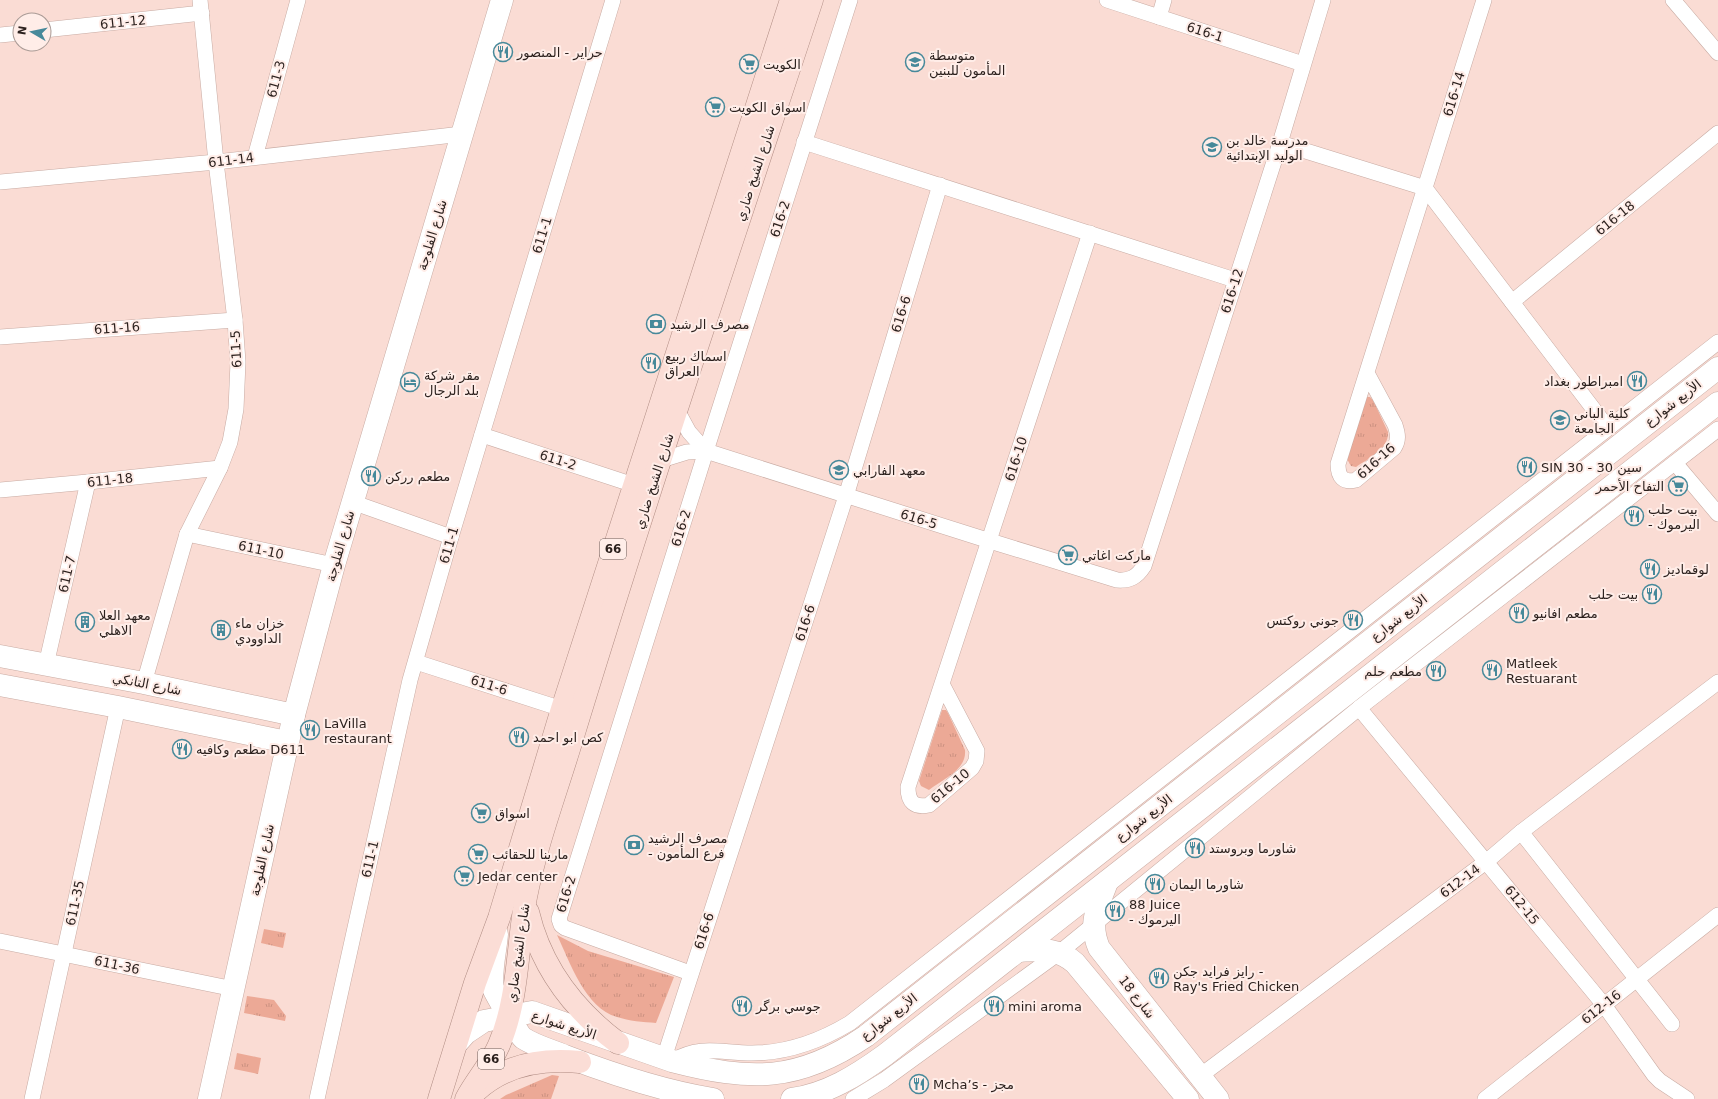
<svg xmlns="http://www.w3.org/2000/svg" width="1718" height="1099" viewBox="0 0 1718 1099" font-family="'DejaVu Sans','Noto Naskh Arabic',sans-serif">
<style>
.grass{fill:url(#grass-tufts)}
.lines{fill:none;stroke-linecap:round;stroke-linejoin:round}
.street-casing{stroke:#c8aba3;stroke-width:16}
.secondary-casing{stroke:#c8aba3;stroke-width:23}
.primary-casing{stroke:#b08c83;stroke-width:23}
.street{stroke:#fff;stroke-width:15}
.secondary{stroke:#fff;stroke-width:22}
.primary{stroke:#fbddd6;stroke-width:22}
.labels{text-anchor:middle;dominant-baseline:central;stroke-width:4;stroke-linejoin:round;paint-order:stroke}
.shield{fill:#ffede8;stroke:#6a5d59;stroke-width:1}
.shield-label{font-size:12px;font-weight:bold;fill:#2a1f1c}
.street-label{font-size:13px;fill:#2a1f1c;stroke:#ffede8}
.poi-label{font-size:13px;fill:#2a1f1c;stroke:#ffede8;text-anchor:start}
</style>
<defs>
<pattern id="grass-tufts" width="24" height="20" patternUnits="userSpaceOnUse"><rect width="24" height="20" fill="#eca996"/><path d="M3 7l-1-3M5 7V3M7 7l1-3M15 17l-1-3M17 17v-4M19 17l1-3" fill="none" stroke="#cb9181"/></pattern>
</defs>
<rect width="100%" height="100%" fill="#fadcd4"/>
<g class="grass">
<path d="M1367,397h3l3,3 15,32c1,17 -19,26 -32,35l-5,-1 -4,-7z"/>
<path d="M942,710h4l2,3 17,37c2,20 -22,29 -36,40l-8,-4 -2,-5z"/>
<polygon points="264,929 286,933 283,948 261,943"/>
<path d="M557,935l31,16 86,26 -18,46c-13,-1 -27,-2 -39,-6 -32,-9 -47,-55 -60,-82z"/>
<polygon points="247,996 274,1000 286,1016 285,1021 244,1013"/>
<polygon points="237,1053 261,1058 258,1074 234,1069"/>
<polygon points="552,1075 559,1076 551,1099 500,1099 506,1095"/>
</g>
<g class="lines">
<g class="street-casing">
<g id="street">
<polyline points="1107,0 1303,64"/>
<polyline points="1673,0 1718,53"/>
<polyline points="1159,17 1164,0"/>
<polyline points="44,30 202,13"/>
<polyline points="0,35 20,33"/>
<polyline points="804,142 1235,280"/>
<polyline points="1280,143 1425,188 1608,428"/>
<polyline points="255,157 298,0"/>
<polyline points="0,182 216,162 462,134"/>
<polyline points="1512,302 1718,133"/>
<polyline points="0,337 235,320"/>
<path d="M1367,373l28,52c3,9 4,15 -1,23l-38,32c-13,3 -18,-3 -18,-16l146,-464"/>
<polyline points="677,410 689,432 706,451"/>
<polyline points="482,435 634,485"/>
<path d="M661,460l26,-8 19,-1 284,90 127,39c13,1 20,-3 27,-14l136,-423 43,-143"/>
<polyline points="1675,463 1718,514"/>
<polyline points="0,490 88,482 220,468"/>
<polyline points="352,502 451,537"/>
<polyline points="187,534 334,565"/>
<polyline points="416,662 562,709"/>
<polyline points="46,665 88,482"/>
<polyline points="144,683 187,534 220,468 230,442 236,409 238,362 235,320 216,162 200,0"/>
<path d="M942,684l35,67 -1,10 -4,7 -43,37c-15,3 -21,-3 -21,-18l182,-554"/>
<polyline points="1359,708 1604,1005 1654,1075 1660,1081 1687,1099"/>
<polyline points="1521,832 1672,1024"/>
<polyline points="0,941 234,989"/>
<polyline points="690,973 565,928 561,925 559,919 706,451 850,0"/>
<polyline points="664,1058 846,496 940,185"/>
<path d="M672,1061c30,-17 48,-8 80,-8 36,0 68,-12 98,-30l868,-681"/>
<polyline points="1200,1076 1487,861 1521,832 1718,682"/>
<polyline points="32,1099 118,707"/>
<polyline points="317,1099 410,680 451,537 613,0"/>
<polyline points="853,1099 884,1080 1060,952 1359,708 1718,429"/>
<polyline points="1485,1099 1718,915"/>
</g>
</g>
<g class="secondary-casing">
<g id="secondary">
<polyline points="0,656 144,683 294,715"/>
<polyline points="0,685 118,707 287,742"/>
<path d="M1107,882c-9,25 -19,40 -8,66l119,151"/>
<path d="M497,934c-1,15 -7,39 -4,54 2,5 26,47 30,50 12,8 28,12 42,18 47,18 97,35 148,43"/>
<path d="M1018,951c22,-1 39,-4 57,12l113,136"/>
<path d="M457,1043l9,-10 18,-12 48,-9 140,49c78,20 125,22 194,-25l852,-668"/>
<polyline points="209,1099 294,715 334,565 502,0"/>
<path d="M792,1099c35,-5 64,-23 93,-44l833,-652"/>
</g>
</g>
<g class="primary-casing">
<g id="primary">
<path d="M528,912c13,55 46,98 90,131"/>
<path d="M474,1093c29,-28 67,-35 106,-31"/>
<polyline points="439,1099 475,983 499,918 562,709 791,0"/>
<path d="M466,1099c10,-19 25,-35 33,-54 20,-47 18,-99 27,-148 10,-51 29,-102 44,-151 76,-250 160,-498 242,-746"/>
</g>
</g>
<use href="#street" class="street"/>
<use href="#secondary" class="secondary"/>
<use href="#primary" class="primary"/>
</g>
<defs>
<g id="restaurant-ring" transform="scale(1)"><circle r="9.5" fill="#ffede8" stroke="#47899a" stroke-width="1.5"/><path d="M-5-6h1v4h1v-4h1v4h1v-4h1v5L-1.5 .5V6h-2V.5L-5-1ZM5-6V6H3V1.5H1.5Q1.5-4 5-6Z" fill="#47899a"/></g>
<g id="school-ring" transform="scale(1)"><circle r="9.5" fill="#ffede8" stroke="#47899a" stroke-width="1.5"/><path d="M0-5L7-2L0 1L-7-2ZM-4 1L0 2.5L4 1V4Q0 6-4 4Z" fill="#47899a"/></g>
<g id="supermarket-ring" transform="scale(1)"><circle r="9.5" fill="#ffede8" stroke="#47899a" stroke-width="1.5"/><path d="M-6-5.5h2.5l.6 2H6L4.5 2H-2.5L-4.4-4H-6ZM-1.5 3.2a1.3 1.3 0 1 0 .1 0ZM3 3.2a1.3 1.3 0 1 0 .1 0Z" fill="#47899a"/></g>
<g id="bank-ring" transform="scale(1)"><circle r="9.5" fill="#ffede8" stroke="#47899a" stroke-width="1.5"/><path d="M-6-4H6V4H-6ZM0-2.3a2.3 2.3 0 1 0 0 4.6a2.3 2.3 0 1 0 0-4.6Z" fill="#47899a"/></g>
<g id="hotel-ring" transform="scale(1)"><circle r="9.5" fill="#ffede8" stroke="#47899a" stroke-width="1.5"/><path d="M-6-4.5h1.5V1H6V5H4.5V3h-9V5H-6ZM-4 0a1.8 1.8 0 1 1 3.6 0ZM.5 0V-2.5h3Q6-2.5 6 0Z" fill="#47899a"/></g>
<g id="university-ring" transform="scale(1)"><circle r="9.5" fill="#ffede8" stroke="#47899a" stroke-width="1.5"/><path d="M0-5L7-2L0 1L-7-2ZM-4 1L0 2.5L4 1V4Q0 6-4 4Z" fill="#47899a"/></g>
<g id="building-ring" transform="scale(1)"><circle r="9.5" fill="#ffede8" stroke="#47899a" stroke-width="1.5"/><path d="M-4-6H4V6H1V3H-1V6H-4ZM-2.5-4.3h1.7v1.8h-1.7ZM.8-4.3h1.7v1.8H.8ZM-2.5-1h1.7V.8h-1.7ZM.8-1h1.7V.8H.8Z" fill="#47899a"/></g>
</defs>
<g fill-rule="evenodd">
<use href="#restaurant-ring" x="503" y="52"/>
<use href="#school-ring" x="915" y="62"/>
<use href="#supermarket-ring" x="749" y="64"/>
<use href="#supermarket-ring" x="715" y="107"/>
<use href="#school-ring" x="1212" y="147"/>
<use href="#bank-ring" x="656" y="324"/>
<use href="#restaurant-ring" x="651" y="363"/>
<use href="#restaurant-ring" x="1637" y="381"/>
<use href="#hotel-ring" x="410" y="382"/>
<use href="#university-ring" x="1560" y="420"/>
<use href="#restaurant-ring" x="1527" y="467"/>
<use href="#school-ring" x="839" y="470"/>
<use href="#restaurant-ring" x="371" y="476"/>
<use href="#supermarket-ring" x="1678" y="486"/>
<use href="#restaurant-ring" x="1634" y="516"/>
<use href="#supermarket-ring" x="1068" y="555"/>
<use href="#restaurant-ring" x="1650" y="569"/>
<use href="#restaurant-ring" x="1652" y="594"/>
<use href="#restaurant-ring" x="1519" y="613"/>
<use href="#restaurant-ring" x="1353" y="620"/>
<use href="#building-ring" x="85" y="622"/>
<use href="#building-ring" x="221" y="630"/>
<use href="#restaurant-ring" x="1492" y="670"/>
<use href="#restaurant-ring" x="1436" y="671"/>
<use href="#restaurant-ring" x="310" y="730"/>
<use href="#restaurant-ring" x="519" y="737"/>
<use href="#restaurant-ring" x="182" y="749"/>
<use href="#supermarket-ring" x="481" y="813"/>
<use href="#bank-ring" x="634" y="845"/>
<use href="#restaurant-ring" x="1195" y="848"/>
<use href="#supermarket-ring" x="478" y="854"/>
<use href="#supermarket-ring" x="464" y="876"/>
<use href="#restaurant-ring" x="1155" y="884"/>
<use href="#restaurant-ring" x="1115" y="911"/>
<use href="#restaurant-ring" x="1159" y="978"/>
<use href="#restaurant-ring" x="742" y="1006"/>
<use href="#restaurant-ring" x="994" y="1006"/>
<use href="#restaurant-ring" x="919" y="1084"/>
</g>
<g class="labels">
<g class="shield">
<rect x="600" y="539" width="26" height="20" rx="3"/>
<rect x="478" y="1049" width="26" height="20" rx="3"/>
</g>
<g class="shield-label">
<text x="613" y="549">66</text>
<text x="491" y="1059">66</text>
</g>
<g class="street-label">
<text transform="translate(123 22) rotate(-6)">611-12</text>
<text transform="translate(1205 32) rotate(18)">616-1</text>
<text transform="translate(276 79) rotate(-75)">611-3</text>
<text transform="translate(1454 94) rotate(-73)">616-14</text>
<text transform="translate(231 160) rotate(-7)">611-14</text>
<text transform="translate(755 173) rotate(-72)">شارع الشيخ ضاري</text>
<text transform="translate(1615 218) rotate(-39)">616-18</text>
<text transform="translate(780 219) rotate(-72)">616-2</text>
<text transform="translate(432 235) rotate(-73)">شارع الفلوجة</text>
<text transform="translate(542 235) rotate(-73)">611-1</text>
<text transform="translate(1232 291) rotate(-72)">616-12</text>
<text transform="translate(901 314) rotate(-73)">616-6</text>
<text transform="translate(117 328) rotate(-4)">611-16</text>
<text transform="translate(236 349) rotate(-93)">611-5</text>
<text transform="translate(1673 403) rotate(-38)">الأربع شوارع</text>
<text transform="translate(1016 459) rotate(-72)">616-10</text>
<text transform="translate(558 460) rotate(18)">611-2</text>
<text transform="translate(1376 461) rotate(-42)">616-16</text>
<text transform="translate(110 480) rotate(-6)">611-18</text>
<text transform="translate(654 481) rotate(-72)">شارع الشيخ ضاري</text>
<text transform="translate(919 519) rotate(17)">616-5</text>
<text transform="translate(681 528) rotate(-73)">616-2</text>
<text transform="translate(449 545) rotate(-74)">611-1</text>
<text transform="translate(340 546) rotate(-74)">شارع الفلوجة</text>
<text transform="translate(261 550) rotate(12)">611-10</text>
<text transform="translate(67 574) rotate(-77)">611-7</text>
<text transform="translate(1399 618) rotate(-38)">الأربع شوارع</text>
<text transform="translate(805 623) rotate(-72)">616-6</text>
<text transform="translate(147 684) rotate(11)">شارع التانكي</text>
<text transform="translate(489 685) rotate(18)">611-6</text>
<text transform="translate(950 786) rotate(-40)">616-10</text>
<text transform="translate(1144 818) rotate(-38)">الأربع شوارع</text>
<text transform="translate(370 859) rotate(-77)">611-1</text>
<text transform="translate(262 860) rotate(-78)">شارع الفلوجة</text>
<text transform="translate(1460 881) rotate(-37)">612-14</text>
<text transform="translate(566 894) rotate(-73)">616-2</text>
<text transform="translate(75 903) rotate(-78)">611-35</text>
<text transform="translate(1522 905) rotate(51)">612-15</text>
<text transform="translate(704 931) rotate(-72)">616-6</text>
<text transform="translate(518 953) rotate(-82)">شارع الشيخ ضاري</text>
<text transform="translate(117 965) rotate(12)">611-36</text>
<text transform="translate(1137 997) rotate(52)">شارع 18</text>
<text transform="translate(1601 1007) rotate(-38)">612-16</text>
<text transform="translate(889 1017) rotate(-38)">الأربع شوارع</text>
<text transform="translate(564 1025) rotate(18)">الأربع شوارع</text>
</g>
<g class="poi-label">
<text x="517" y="52">حراير - المنصور</text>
<text x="929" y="55">متوسطة<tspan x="929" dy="15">المأمون للبنين</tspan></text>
<text x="763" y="64">الكويت</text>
<text x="729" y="107">اسواق الكويت</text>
<text x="1226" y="140">مدرسة خالد بن<tspan x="1226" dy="15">الوليد الإبتدائية</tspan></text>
<text x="670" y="324">مصرف الرشيد</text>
<text x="665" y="356">اسماك ربيع<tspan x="665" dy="15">العراق</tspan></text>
<text x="424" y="375">مقر شركة<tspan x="424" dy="15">بلد الرجال</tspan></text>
<text x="1623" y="381" text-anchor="end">امبراطور بغداد</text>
<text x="1574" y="413">كلية الباني<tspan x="1574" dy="15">الجامعة</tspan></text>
<text x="1541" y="467">SIN 30 - سين 30</text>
<text x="853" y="470">معهد الفارابي</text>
<text x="385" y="476">مطعم رركن</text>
<text x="1664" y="486" text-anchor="end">التفاح الأحمر</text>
<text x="1648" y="509">بيت حلب<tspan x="1648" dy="15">- اليرموك</tspan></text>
<text x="1082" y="555">ماركت اغاتي</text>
<text x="1664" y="569">لوقماديز</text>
<text x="1638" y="594" text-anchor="end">بيت حلب</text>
<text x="1533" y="613">مطعم افانيو</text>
<text x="99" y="615">معهد العلا<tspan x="99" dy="15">الاهلي</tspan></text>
<text x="1339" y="620" text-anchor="end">جوني روكتس</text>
<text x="235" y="623">خزان ماء<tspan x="235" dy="15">الداوودي</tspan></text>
<text x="1506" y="663">Matleek<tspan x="1506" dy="15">Restuarant</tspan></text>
<text x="1422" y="671" text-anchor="end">مطعم حلم</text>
<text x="324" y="723">LaVilla<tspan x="324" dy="15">restaurant</tspan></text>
<text x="533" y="737">كص ابو احمد</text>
<text x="196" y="749">مطعم وكافيه D611</text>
<text x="495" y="813">اسواق</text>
<text x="648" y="838">مصرف الرشيد<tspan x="648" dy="15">- فرع المأمون</tspan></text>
<text x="1209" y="848">شاورما وبروستد</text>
<text x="492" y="854">مارينا للحقائب</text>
<text x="478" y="876">Jedar center</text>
<text x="1169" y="884">شاورما اليمان</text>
<text x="1129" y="904">88 Juice<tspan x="1129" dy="15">- اليرموك</tspan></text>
<text x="1173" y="971">رايز فرايد جكن -<tspan x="1173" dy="15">Ray's Fried Chicken</tspan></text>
<text x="756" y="1006">جوسي برگر</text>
<text x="1008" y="1006">mini aroma</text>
<text x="933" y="1084">Mcha’s - مجز</text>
</g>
</g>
<g transform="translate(32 32) rotate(279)"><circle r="19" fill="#ffede8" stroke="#aa9b96"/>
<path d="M0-3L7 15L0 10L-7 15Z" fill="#47899a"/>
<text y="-6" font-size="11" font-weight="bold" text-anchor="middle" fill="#2a1f1c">N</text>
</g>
</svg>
